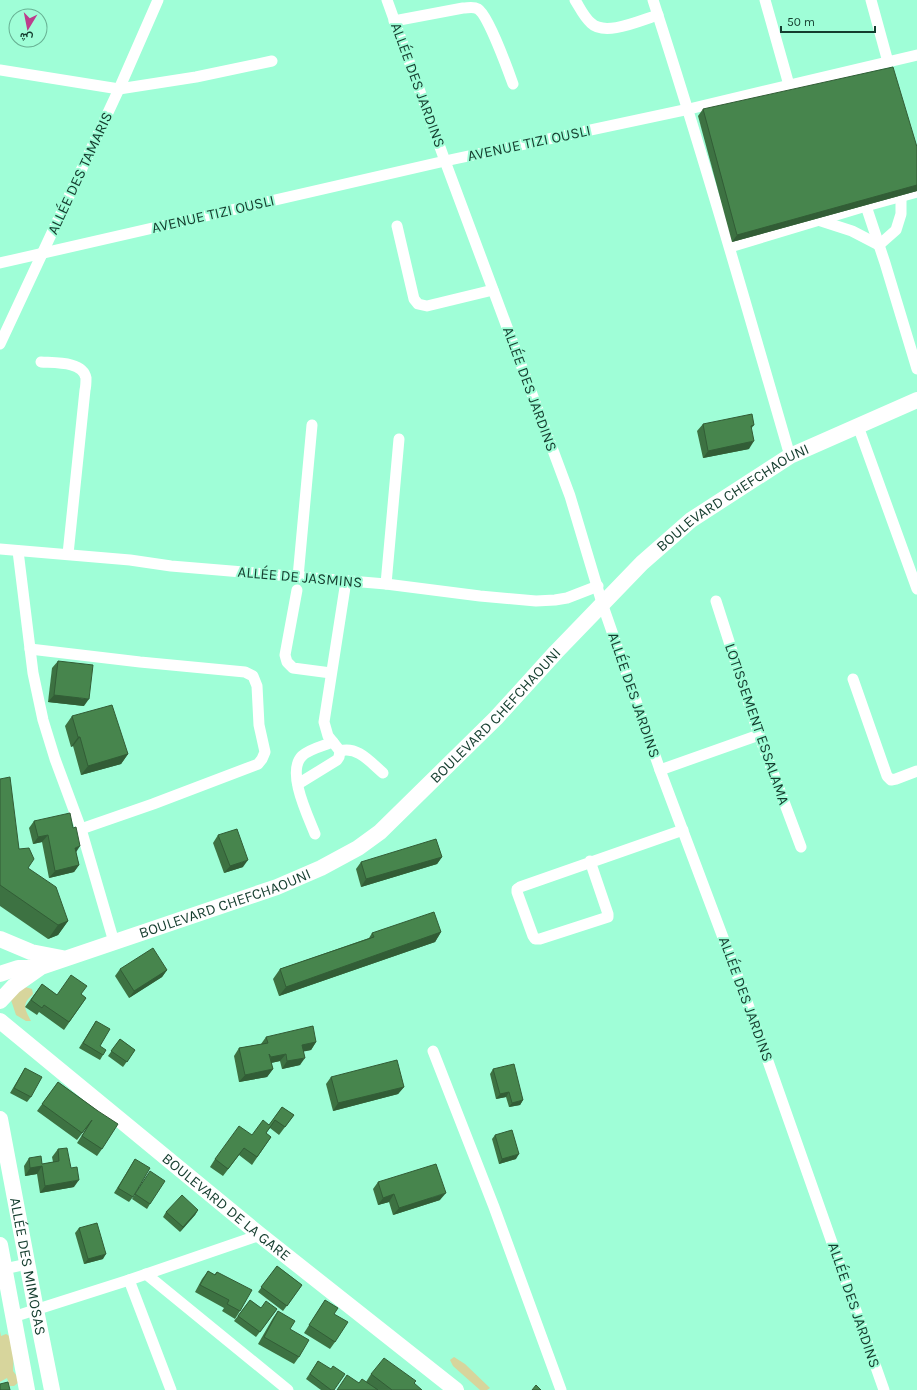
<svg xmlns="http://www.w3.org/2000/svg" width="917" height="1390" viewBox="0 0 917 1390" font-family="Karla,Vazirmatn,sans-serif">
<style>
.green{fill:#d7d59c}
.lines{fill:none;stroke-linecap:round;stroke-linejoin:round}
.street{stroke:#fff;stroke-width:11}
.secondary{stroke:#fff;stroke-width:16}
.wall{fill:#3d7242}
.shaded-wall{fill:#325d36}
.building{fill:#47854d;stroke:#325d36}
.labels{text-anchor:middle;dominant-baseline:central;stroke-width:4;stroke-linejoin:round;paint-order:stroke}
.street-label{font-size:15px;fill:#143d2e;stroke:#9ffed7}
</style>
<rect width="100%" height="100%" fill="#9ffed7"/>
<g class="green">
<path d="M25,987l7,2 1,5c-12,11 -8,15 -2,27h-5l-10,-6 -6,-18z"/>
<polygon points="0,1331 1,1336 6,1334 13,1338 14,1350 13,1371 19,1379 19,1382 14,1386 10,1386 7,1378 0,1382"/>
<polygon points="454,1357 465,1364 490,1388 487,1390 480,1390 453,1366 450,1360"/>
</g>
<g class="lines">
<g class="street">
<polyline points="387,0 445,161 570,496 602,603 660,770 745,996 884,1390"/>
<path d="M575,0c5,8 9,17 16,23 14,14 50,-3 67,-8"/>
<path d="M653,0c49,151 93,304 137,456"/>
<polyline points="765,0 789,85"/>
<polyline points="871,0 888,62"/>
<path d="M394,21l69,-13c5,0 10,-2 15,1 10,6 30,61 35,75"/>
<polyline points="0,70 119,89 196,77 272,61"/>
<polyline points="866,206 885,263 917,369"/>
<polyline points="818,220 852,231 879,245 896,230 901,214 901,197"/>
<polyline points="397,226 414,299 418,304 427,306 493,290"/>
<polyline points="730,247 866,206 917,192"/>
<polyline points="0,263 445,161 689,109 917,55"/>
<polyline points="0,344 119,89 158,0"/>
<path d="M41,362c13,1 42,-1 45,16 0,4 0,8 -1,12l-17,164"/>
<polyline points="858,426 917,589"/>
<polyline points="0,549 130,560 171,566 386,584 480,596 536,601 555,600 567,598 598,586"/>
<polyline points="18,551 33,673 43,720 55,759 81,829 114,942"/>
<polyline points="298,577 312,425"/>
<polyline points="386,584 399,439"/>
<polyline points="297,590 285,655 287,662 293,668 331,673"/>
<polyline points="716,601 759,735 801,847"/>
<polyline points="30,649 140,662 245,672 253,676 257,686 259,725 265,752 262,759 258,764 153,804 81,829"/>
<polyline points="853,679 887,776 891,780 896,779 917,771"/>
<path d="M340,751c18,-5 30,11 43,22"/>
<polyline points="660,770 759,735"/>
<polyline points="298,784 337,760 339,757 340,751 328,736 324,722 346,581"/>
<path d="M315,834c-7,-18 -29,-62 -13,-78 7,-7 21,-10 31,-14"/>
<polyline points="590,861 608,914 608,917 540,939 535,939 533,936 517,892 517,889 520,887 683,830"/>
<polyline points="433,1051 494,1207 561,1390"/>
<polyline points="0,1270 27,1264"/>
<polyline points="146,1274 288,1390"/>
<polyline points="129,1280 171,1390"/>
<polyline points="13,1317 129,1280 260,1235"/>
</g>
<g class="secondary">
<polyline points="0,939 31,952 62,958"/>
<polyline points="0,974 18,968 38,968"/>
<path id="s1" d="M0,1001l14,-15 27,-19 236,-80 44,-19 37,-20 22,-16 116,-114 60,-66 86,-89 49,-43 99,-64 127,-56"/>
<path id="s2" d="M0,1021l260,214 196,155"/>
<path id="s3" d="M0,1119l36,191 16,80"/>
<polyline points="0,1245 27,1390"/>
</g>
</g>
<g class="wall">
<polygon points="703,109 917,147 917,191 732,242 698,116"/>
<polygon points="703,424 754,425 751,429 749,449 703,458 697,431"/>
<polygon points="58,661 84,706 48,702 52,668"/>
<polygon points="72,716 128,754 121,764 81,775 73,746 71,747 65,726"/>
<polygon points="0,779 19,849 28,868 68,921 58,935 48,939 0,906"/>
<polygon points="34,821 76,852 79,865 74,872 49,878 42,842 33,844 29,828"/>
<polygon points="218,835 243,867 224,873 213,843"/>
<polygon points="442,857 437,864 361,887 356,869 361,862"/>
<polygon points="441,932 435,942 279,996 273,979 280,969 369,938 372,933"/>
<polygon points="120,969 167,970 162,977 129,998 115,976"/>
<polygon points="42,984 57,995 81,994 86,998 64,1030 39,1012 37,1015 25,1007"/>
<polygon points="96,1021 100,1046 103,1055 100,1060 79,1048"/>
<polygon points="266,1037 316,1042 311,1050 304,1051 300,1065 282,1069 280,1061 271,1063 273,1069 267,1077 239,1082 234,1056 239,1048 261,1044"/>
<polygon points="120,1039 135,1050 123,1067 108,1056"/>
<polygon points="25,1068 31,1097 27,1102 10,1093"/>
<polygon points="493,1069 523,1100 520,1105 509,1107 506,1097 496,1099 490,1074"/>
<polygon points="331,1077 404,1087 398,1094 333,1111 326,1084"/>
<polygon points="58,1082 98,1111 102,1149 97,1156 77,1143 87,1127 77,1140 37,1111"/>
<polygon points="282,1107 294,1115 279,1135 270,1128 266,1133 271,1137 252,1165 239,1155 223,1176 210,1167 215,1159 269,1125"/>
<polygon points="495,1135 516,1159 499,1164 492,1139"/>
<polygon points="58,1149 74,1187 40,1193 37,1174 25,1176 24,1166 29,1158 42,1164 53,1162 52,1157"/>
<polygon points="135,1159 133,1197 129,1202 114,1193"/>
<polygon points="147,1176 150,1204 147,1209 132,1199"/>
<polygon points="378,1182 440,1200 393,1215 389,1202 378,1205 373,1189"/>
<polygon points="198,1210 195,1215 180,1232 163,1217 166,1212"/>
<polygon points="79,1228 103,1259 84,1264 75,1233"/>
<polygon points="277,1266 302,1285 283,1311 258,1292"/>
<polygon points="208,1271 214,1275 217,1272 240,1311 235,1319 222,1311 224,1308 195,1292 202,1279"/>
<polygon points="250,1300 261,1308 277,1309 256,1337 234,1321"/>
<polygon points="325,1300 334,1314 335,1342 330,1349 304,1333"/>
<polygon points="278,1311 290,1329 299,1357 294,1364 258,1344 273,1318"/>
<polygon points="318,1361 334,1390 321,1390 306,1379"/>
<polygon points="371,1374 414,1384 422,1390 337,1390 366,1382"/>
</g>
<g class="shaded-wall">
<polygon points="917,185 917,191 732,242 737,235"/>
<polygon points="754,441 749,449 703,458 708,451"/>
<polygon points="54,695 89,699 84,706 48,702"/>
<polygon points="78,737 80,737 73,746 71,747"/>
<polygon points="128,754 121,764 81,775 88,766"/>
<polygon points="48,835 42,842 33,844 38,837"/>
<polygon points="80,846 75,854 75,848"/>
<polygon points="442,857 437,864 361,887 366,879"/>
<polygon points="248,860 243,867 224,873 230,866"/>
<polygon points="79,865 74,872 49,878 55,871"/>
<polygon points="68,921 58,935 48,939 58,925"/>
<polygon points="441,932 435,942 279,996 286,987"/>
<polygon points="167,970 162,977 129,998 134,991"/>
<polygon points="316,1042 311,1050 297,1053 302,1045"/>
<polygon points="286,1054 280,1061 266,1064 271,1057"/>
<polygon points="305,1058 300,1065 282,1069 287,1061"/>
<polygon points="273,1069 267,1077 239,1082 245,1075"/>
<polygon points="404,1087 398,1094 333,1111 338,1103"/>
<polygon points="509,1092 506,1097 496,1099 500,1094"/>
<polygon points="523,1100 520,1105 509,1107 512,1103"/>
<polygon points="519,1154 516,1159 499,1164 502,1159"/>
<polygon points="42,1166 37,1174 25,1176 30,1168"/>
<polygon points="79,1180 74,1187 40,1193 45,1186"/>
<polygon points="446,1193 440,1200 393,1215 399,1208"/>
<polygon points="394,1194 389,1202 378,1205 383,1198"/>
<polygon points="198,1210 195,1215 180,1232 183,1227"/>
<polygon points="106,1254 103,1259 84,1264 88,1259"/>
</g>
<g class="building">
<polygon points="893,67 917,147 917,185 737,235 703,109"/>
<polygon points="752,414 754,425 751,426 754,441 708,451 703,424"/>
<polygon points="58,661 93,665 89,699 54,695"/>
<polygon points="112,705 128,754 88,766 80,737 78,737 72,716"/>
<polygon points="10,777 19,849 29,848 34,859 28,868 56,887 68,921 58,925 0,885 0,779"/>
<polygon points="70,813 73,828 76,827 80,846 75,848 79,865 55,871 48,835 38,837 34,821"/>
<polygon points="237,829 248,860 230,866 218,835"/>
<polygon points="436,839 442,857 366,879 361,862"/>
<polygon points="434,912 441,932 286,987 280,969 374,937 372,933"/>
<polygon points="153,948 167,970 134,991 120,969"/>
<polygon points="71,975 87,986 81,994 86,998 69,1022 44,1005 42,1008 31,1000 42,984 57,995"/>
<polygon points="96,1021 110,1029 100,1046 106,1050 103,1055 83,1043"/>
<polygon points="313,1026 316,1042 302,1045 305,1058 287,1061 286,1054 271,1057 269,1054 273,1069 245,1075 239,1048 268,1043 266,1037"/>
<polygon points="120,1039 135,1050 127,1062 111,1051"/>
<polygon points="397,1060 404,1087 338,1103 331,1077"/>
<polygon points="514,1064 523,1100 512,1103 509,1092 500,1094 493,1069"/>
<polygon points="25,1068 42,1077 31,1097 14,1088"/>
<polygon points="58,1082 98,1111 118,1124 102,1149 82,1136 92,1120 82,1133 42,1104"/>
<polygon points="282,1107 294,1115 285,1127 275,1120 266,1133 271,1137 257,1157 244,1148 228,1169 215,1159 239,1126 252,1135 263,1120 269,1125"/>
<polygon points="512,1130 519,1154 502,1159 495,1135"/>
<polygon points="67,1148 71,1168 77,1167 79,1180 45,1186 42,1166 30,1168 29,1158 41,1156 42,1164 59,1161 58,1149"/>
<polygon points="135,1159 150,1168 133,1197 118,1188"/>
<polygon points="436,1164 446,1193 399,1208 394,1194 383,1198 378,1182"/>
<polygon points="150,1171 165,1181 150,1204 135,1194"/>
<polygon points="182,1195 198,1210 183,1227 166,1212"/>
<polygon points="97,1223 106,1254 88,1259 79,1228"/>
<polygon points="277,1266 302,1285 287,1306 261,1287"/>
<polygon points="208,1271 215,1275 217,1272 252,1290 240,1311 227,1304 229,1300 200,1285"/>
<polygon points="250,1300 261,1308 266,1301 277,1309 260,1332 238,1316"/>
<polygon points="325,1300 338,1308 334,1314 348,1322 335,1342 309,1325"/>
<polygon points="278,1311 295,1321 290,1329 309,1340 299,1357 264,1337"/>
<polygon points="384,1358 416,1381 414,1383 422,1390 392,1390 371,1374"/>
<polygon points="318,1361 331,1369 333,1366 345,1374 334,1390 331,1390 310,1374"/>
<polygon points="347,1375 359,1383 362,1379 378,1390 337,1390"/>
<polygon points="8,1382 10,1390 0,1390 0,1384"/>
<polygon points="536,1385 541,1390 532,1390"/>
</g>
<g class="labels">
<g class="street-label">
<text transform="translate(418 85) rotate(70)">ALLÉE DES JARDINS</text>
<text transform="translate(529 143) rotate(-12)">AVENUE TIZI OUSLI</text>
<text transform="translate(80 173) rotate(-65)">ALLÉE DES TAMARIS</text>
<text transform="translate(213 214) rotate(-13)">AVENUE TIZI OUSLI</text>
<text transform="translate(530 389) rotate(70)">ALLÉE DES JARDINS</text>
<text stroke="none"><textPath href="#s1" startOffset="908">BOULEVARD CHEFCHAOUNI</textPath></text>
<text transform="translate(300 577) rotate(5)">ALLÉE DE JASMINS</text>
<text transform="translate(634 695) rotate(71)">ALLÉE DES JARDINS</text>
<text stroke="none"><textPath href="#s1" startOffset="584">BOULEVARD CHEFCHAOUNI</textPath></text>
<text transform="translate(757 724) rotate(71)">LOTISSEMENT ESSALAMA</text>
<text stroke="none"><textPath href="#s1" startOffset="248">BOULEVARD CHEFCHAOUNI</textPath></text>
<text transform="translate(746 999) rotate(70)">ALLÉE DES JARDINS</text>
<text stroke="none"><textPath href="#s2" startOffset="293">BOULEVARD DE LA GARE</textPath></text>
<text stroke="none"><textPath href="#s3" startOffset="150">ALLÉE DES MIMOSAS</textPath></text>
<text transform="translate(854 1305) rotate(71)">ALLÉE DES JARDINS</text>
</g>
</g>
<g transform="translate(28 28) rotate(190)"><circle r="19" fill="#9ffed7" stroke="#67b193"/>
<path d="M0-3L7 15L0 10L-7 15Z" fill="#bc3e8c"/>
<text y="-6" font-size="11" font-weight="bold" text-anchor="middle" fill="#143d2e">ش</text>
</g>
<path d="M781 26v6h94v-6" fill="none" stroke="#143d2e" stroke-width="2"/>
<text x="787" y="26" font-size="12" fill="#143d2e" stroke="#9ffed7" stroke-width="3" paint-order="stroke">50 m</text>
</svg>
